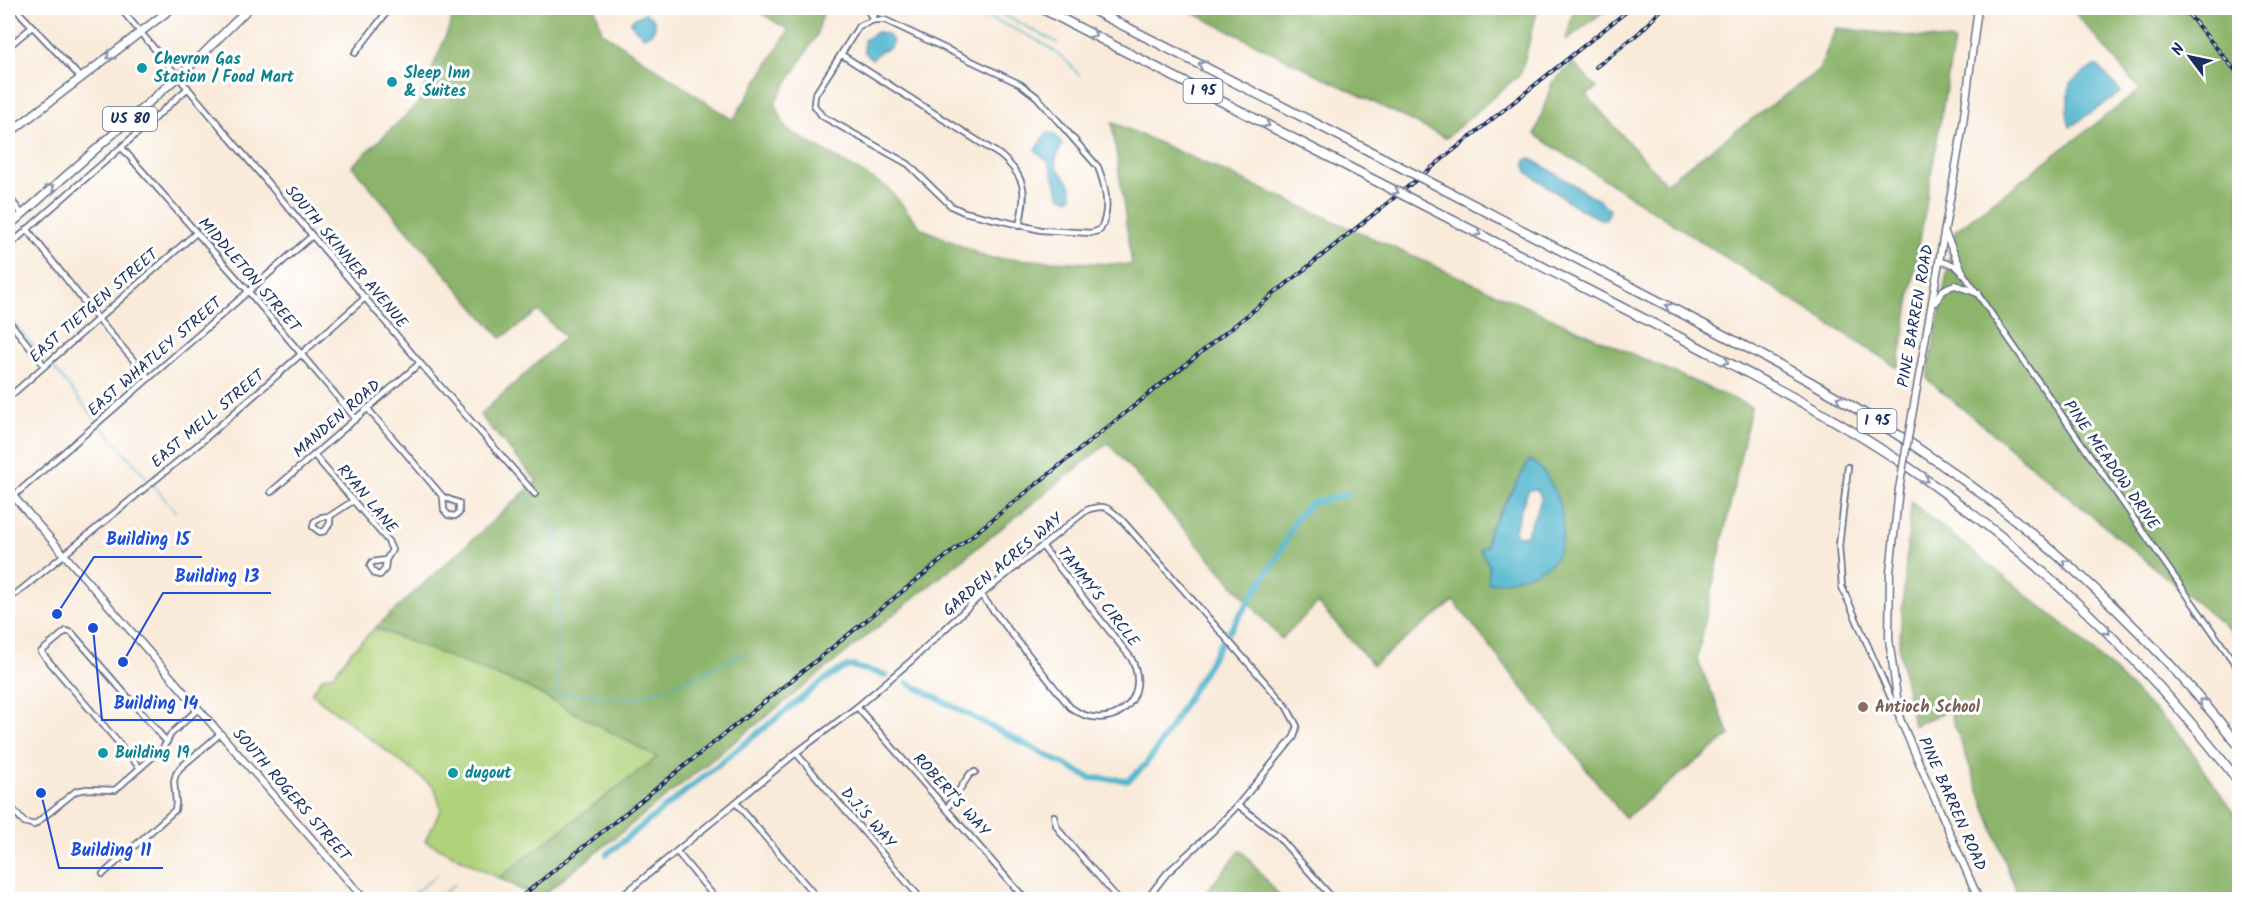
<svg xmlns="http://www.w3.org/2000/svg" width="2247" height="907" viewBox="0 0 2247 907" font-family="Kalam,sans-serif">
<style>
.green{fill:#b0d27a;stroke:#66806c;stroke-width:1.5}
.forest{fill:#8cb46a;stroke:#547264;stroke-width:1.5;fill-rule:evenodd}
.water{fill:#4fb5ce;stroke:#357296;stroke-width:1.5;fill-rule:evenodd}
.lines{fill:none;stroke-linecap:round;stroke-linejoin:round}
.stream{stroke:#4fb5ce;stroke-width:1.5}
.canal{stroke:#4fb5ce;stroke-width:6}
.street-casing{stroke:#697089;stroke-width:8}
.secondary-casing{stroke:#697089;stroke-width:9}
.primary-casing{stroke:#697089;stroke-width:10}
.highway-casing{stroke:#697089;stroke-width:11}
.street{stroke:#fff;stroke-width:4.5}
.secondary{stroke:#fff;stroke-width:6}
.primary{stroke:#fff;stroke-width:7}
.highway{stroke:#fff;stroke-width:8}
.rail-casing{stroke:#1b2f5e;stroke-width:4}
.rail{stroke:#fff;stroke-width:1.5;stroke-dasharray:4.5;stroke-linecap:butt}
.secondary-bridge-casing{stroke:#697089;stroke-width:9;stroke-linecap:butt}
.highway-bridge-casing{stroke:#697089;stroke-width:11;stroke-linecap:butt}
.secondary-bridge{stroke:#fff;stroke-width:6}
.highway-bridge{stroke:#fff;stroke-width:8}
.oneway{stroke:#8d97ae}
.culture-dot{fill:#0f9aa8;stroke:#fff;stroke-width:2}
.education-dot{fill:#8d6e63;stroke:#fff;stroke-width:2}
.labels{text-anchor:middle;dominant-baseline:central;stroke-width:6;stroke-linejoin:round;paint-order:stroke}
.shield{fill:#fff;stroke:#5f6d8e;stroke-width:1.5}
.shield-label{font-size:15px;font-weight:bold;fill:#1b2f5e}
.culture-label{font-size:16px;font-weight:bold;fill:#0d838f;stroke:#fff;text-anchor:start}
.street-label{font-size:16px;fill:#1b2f5e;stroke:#fff}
.education-label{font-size:16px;font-weight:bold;fill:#785e54;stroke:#fff;text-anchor:start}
.leader{fill:none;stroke:#1d4ed8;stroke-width:2}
.callout-dot{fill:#1d4ed8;stroke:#fff;stroke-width:2}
.callout-label{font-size:18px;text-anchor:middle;font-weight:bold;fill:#1d4ed8;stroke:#fff;stroke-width:6;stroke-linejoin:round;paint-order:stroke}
</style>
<rect width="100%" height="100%" fill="#fff"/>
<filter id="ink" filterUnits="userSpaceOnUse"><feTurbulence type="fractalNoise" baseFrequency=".0167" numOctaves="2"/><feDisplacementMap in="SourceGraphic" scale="12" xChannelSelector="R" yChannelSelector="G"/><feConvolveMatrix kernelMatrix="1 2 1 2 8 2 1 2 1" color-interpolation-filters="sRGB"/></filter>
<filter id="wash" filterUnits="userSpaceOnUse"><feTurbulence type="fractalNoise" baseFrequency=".008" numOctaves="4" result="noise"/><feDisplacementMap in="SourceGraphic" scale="24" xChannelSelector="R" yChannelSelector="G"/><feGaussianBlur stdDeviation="1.35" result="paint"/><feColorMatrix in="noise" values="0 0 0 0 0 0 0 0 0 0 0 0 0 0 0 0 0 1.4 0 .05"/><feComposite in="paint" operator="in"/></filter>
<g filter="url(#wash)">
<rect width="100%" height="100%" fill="#f9ead9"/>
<polygon class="green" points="375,628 527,687 658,757 499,878 425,841 441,809 435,788 311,693 323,677 333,675 351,652"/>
<g class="forest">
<path d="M457,8h138l7,24 131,88 56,-90 -37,-22h72l-7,27 -42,67 11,27 102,59 33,40 67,30 144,7 -20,-143 639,285 -54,252 33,76 -105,83 -171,-217 -81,64 -55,-62 -37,36 -173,-196 -570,456 -39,-21 158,-121 -130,-70 -152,-59 162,-147 -57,-66 85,-78 -26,-26 -38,27 -149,-172 66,-62zM1530,460l30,87 -71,36v-18l-9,-15 6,-4 3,-16z"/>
<polygon points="1183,8 1538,8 1521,73 1446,138"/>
<polygon points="1574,8 1608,8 1566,40"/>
<polygon points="2071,8 2239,8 2239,638 1927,379 1955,231 2140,90"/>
<polygon points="1836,28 1954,41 1898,368 1535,135 1552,83 1573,63 1597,88 1586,95 1665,183 1819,70"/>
<polygon points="1911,502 2073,632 2182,737 2239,821 2239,899 2019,899 1949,710 1913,726 1899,649"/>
<polygon points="1241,850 1282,899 1200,899"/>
</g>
<g class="water">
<polygon points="645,13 654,20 655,27 650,35 643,36 630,23 633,19"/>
<polygon points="877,32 885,33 893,41 890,48 881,51 872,59 864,52 864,40"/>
<polygon points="2094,66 2098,66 2121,92 2070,127 2067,113 2070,83"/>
<path d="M1047,133l7,1 8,10c-1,7 -7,11 -6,18 1,14 17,14 16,35l-5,2 -7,-3 -11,-33 -14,-13z"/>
<path d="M1530,158l70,43 10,9 -4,10c-19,-2 -61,-36 -79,-48l-2,-6 1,-6z"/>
<path d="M1530,460c28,15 46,80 20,104 -9,8 -50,20 -62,19l1,-18 -9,-16 6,-3 3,-15zM1537,489l4,8 -1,6 -14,32 -7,1 -4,-3c0,-7 10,-37 14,-43z"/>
</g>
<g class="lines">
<g class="stream">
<path d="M967,8c38,18 86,32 112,67"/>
<polyline points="990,8 1058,43"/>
<polyline points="16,326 45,360"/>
<polyline points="53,367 95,419"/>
<polyline points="101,426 147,478"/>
<polyline points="153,485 176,512"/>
<polyline points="522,493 558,534 557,693 636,698 688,680 743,653"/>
<polyline points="421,888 437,875"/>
<polyline points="436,899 454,885"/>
<polyline points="406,900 419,889"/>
<polyline points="465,900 471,895"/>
</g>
<g class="canal">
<polyline points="1229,632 1280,553 1295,520 1311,503 1350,494"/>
<polyline points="908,683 1090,778 1129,780 1145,765 1157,749 1221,643"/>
<path d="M607,854l217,-174c9,-4 17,-13 27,-14l35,9"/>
</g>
</g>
</g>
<g filter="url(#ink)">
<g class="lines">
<g class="street-casing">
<g id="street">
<polyline points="15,8 81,78"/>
<polyline points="120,8 420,363 535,494"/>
<polyline points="868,8 869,13 874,20"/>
<polyline points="873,16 877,12 877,8"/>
<path d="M874,20h11l135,64 17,13 61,70c8,20 13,44 2,63l-9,3 -50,-3 -77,-18 -13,-6 -43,-42 -86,-48 -8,-11 1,-10 44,-69z"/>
<polyline points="8,47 32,27"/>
<polyline points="355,53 390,8"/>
<path d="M842,55l158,100c27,23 27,37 19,71"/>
<polyline points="122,148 248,291 356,419"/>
<polyline points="8,196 22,214"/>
<polyline points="27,229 97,318 149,378"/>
<path d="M8,247c59,-54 121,-105 180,-159"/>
<polyline points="1940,261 1954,265 1963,273 2240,671"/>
<polyline points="8,320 44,365"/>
<polyline points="8,398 196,233"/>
<polyline points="368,409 443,497 459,503 459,513 455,516 448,515 444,510 443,497"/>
<polyline points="314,455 388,541 392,550 386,560 372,562 370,566 375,574 380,575 385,569 386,560"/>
<polyline points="1848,467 1839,546 1842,587 1898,714"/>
<polyline points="271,492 420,363"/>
<polyline points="8,501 312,236"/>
<polyline points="330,516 330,523 325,531 320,532 313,527 314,522 322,517 330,516 353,501"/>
<polyline points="16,594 200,443 366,297"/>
<path d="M981,595l89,112c38,29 84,-6 61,-49l-89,-112"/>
<polyline points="857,707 1026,900"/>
<polyline points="796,753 922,900"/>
<polyline points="140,768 41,652 66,631 72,633 167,742"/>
<polyline points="736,803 819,900"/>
<polyline points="8,804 24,822 34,825 76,791 87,789 115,790 163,748 171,734 198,709"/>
<polyline points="1238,805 1277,835 1334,900"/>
<polyline points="947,808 970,774 975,772"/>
<polyline points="1054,816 1056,825 1061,833 1119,900"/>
<polyline points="677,852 717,900"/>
<polyline points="103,874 175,810 176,803 174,781 176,774 180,768 220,734"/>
<path d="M617,900l179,-147 61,-46 54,-46 70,-66 106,-85c18,-6 21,-3 34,9l165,187 11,20 -3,11 -56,68 -24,25 -47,43 -21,27"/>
</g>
</g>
<g class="secondary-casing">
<g id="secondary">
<polyline points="1945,233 1963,273"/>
<path d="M1936,302c4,-11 9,-14 19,-17l23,8"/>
<polyline points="1913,410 1962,131 1978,8"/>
<polyline points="1899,489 1890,572 1889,639 1900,719 1979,900"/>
<polyline points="8,490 365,900"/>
</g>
</g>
<g class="primary-casing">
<g id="primary">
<polyline points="8,134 172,8"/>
<polyline points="8,227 198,59 249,8"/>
</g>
</g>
<g class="highway-casing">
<g id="highway">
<polyline points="1041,8 1364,175"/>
<polyline points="1089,8 1385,159"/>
<path d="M1445,190c80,42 160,84 240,125 79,41 158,82 231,132 122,82 233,184 324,300"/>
<path d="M1425,206c87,45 174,90 262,135 76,40 153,79 224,128 129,89 233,191 329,314"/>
</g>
</g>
<use href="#street" class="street"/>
<use href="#secondary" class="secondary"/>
<use href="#primary" class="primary"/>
<use href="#highway" class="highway"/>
<g class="rail-casing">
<g id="rail">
<polyline points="2183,8 2240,76"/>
<polyline points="1596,67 1640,32 1663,8"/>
<polyline points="517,900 1631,8"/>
</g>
</g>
<use href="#rail" class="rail"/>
<g class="secondary-bridge-casing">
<polyline id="secondary-bridge" points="1899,489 1913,410"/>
</g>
<g class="highway-bridge-casing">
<g id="highway-bridge">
<polyline points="1385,159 1445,190"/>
<polyline points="1364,175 1425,206"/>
</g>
</g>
<use href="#secondary-bridge" class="secondary-bridge"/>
<use href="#highway-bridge" class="highway-bridge"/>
</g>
<defs><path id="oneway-chevron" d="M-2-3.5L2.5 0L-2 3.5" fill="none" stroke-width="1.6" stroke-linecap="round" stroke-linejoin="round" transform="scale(1.5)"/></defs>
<g class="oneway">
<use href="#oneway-chevron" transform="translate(1093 34) rotate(27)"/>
<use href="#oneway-chevron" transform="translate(110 56) rotate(143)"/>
<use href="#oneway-chevron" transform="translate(1202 65) rotate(-153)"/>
<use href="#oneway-chevron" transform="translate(1266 124) rotate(27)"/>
<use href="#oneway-chevron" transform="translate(51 188) rotate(-41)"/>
<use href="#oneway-chevron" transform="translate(1395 191) rotate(27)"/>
<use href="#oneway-chevron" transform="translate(1477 233) rotate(27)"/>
<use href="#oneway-chevron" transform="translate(1669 307) rotate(-153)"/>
<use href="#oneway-chevron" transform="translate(1725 361) rotate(27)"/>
<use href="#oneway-chevron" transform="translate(1840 399) rotate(-150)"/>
<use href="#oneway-chevron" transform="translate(1925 479) rotate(36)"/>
<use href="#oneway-chevron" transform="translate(2066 563) rotate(-138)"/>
<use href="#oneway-chevron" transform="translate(2107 631) rotate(46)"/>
<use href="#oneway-chevron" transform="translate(2203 702) rotate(-132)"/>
</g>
</g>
<g class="culture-dot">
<circle cx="142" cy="68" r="6"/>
<circle cx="392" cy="82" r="6"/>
<circle cx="103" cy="753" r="6"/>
<circle cx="453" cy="773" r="6"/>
</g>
<circle class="education-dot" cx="1863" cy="707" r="6"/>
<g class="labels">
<g class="shield">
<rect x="1183.5" y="79" width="39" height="24" rx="4.5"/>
<rect x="103" y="107" width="54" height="24" rx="4.5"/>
<rect x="1857.5" y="409" width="39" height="24" rx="4.5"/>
</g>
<g class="shield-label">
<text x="1203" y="91">I 95</text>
<text x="130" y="119">US 80</text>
<text x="1877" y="421">I 95</text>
</g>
<g class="culture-label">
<text x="154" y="59">Chevron Gas<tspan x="154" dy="18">Station / Food Mart</tspan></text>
<text x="404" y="73">Sleep Inn<tspan x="404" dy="18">&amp; Suites</tspan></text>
<text x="115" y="753">Building 19</text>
<text x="465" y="773">dugout</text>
</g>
<g class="street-label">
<text transform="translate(346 257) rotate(50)">SOUTH SKINNER AVENUE</text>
<text transform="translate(249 275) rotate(49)">MIDDLETON STREET</text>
<text transform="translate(94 306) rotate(-41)">EAST TIETGEN STREET</text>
<text transform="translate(1916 316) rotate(-80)">PINE BARREN ROAD</text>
<text transform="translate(155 357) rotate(-41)">EAST WHATLEY STREET</text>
<text transform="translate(208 419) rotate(-40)">EAST MELL STREET</text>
<text transform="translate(337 419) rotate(-41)">MANDEN ROAD</text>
<text transform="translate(2111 465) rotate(55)">PINE MEADOW DRIVE</text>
<text transform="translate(367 499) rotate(50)">RYAN LANE</text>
<text transform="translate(1003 565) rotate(-40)">GARDEN ACRES WAY</text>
<text transform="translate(1098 597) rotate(52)">TAMMY'S CIRCLE</text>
<text transform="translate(291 795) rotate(49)">SOUTH ROGERS STREET</text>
<text transform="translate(951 795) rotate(48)">ROBERT'S WAY</text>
<text transform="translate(1952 804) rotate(66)">PINE BARREN ROAD</text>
<text transform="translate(868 818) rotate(49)">D.J.'S WAY</text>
</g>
<g class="education-label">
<text x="1875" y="707">Antioch School</text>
</g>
</g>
<path class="leader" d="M57 614L94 557H202M123 662L163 593H271M93 628L102 720H211M41 793L59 868H163"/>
<g class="callout-dot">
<circle cx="57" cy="614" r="6"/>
<circle cx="123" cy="662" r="6"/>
<circle cx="93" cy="628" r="6"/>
<circle cx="41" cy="793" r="6"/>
</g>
<g class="callout-label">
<text x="148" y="545">Building 15</text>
<text x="217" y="582">Building 13</text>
<text x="156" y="709">Building 14</text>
<text x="111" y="856">Building 11</text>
</g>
<rect width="2247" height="907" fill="none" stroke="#fff" stroke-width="30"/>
<g transform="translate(2190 57) rotate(302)" stroke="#ffffff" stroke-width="4.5" paint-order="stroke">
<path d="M0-4.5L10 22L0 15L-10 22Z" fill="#1b2f5e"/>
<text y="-9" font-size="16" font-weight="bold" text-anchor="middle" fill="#1b2f5e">N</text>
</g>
</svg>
